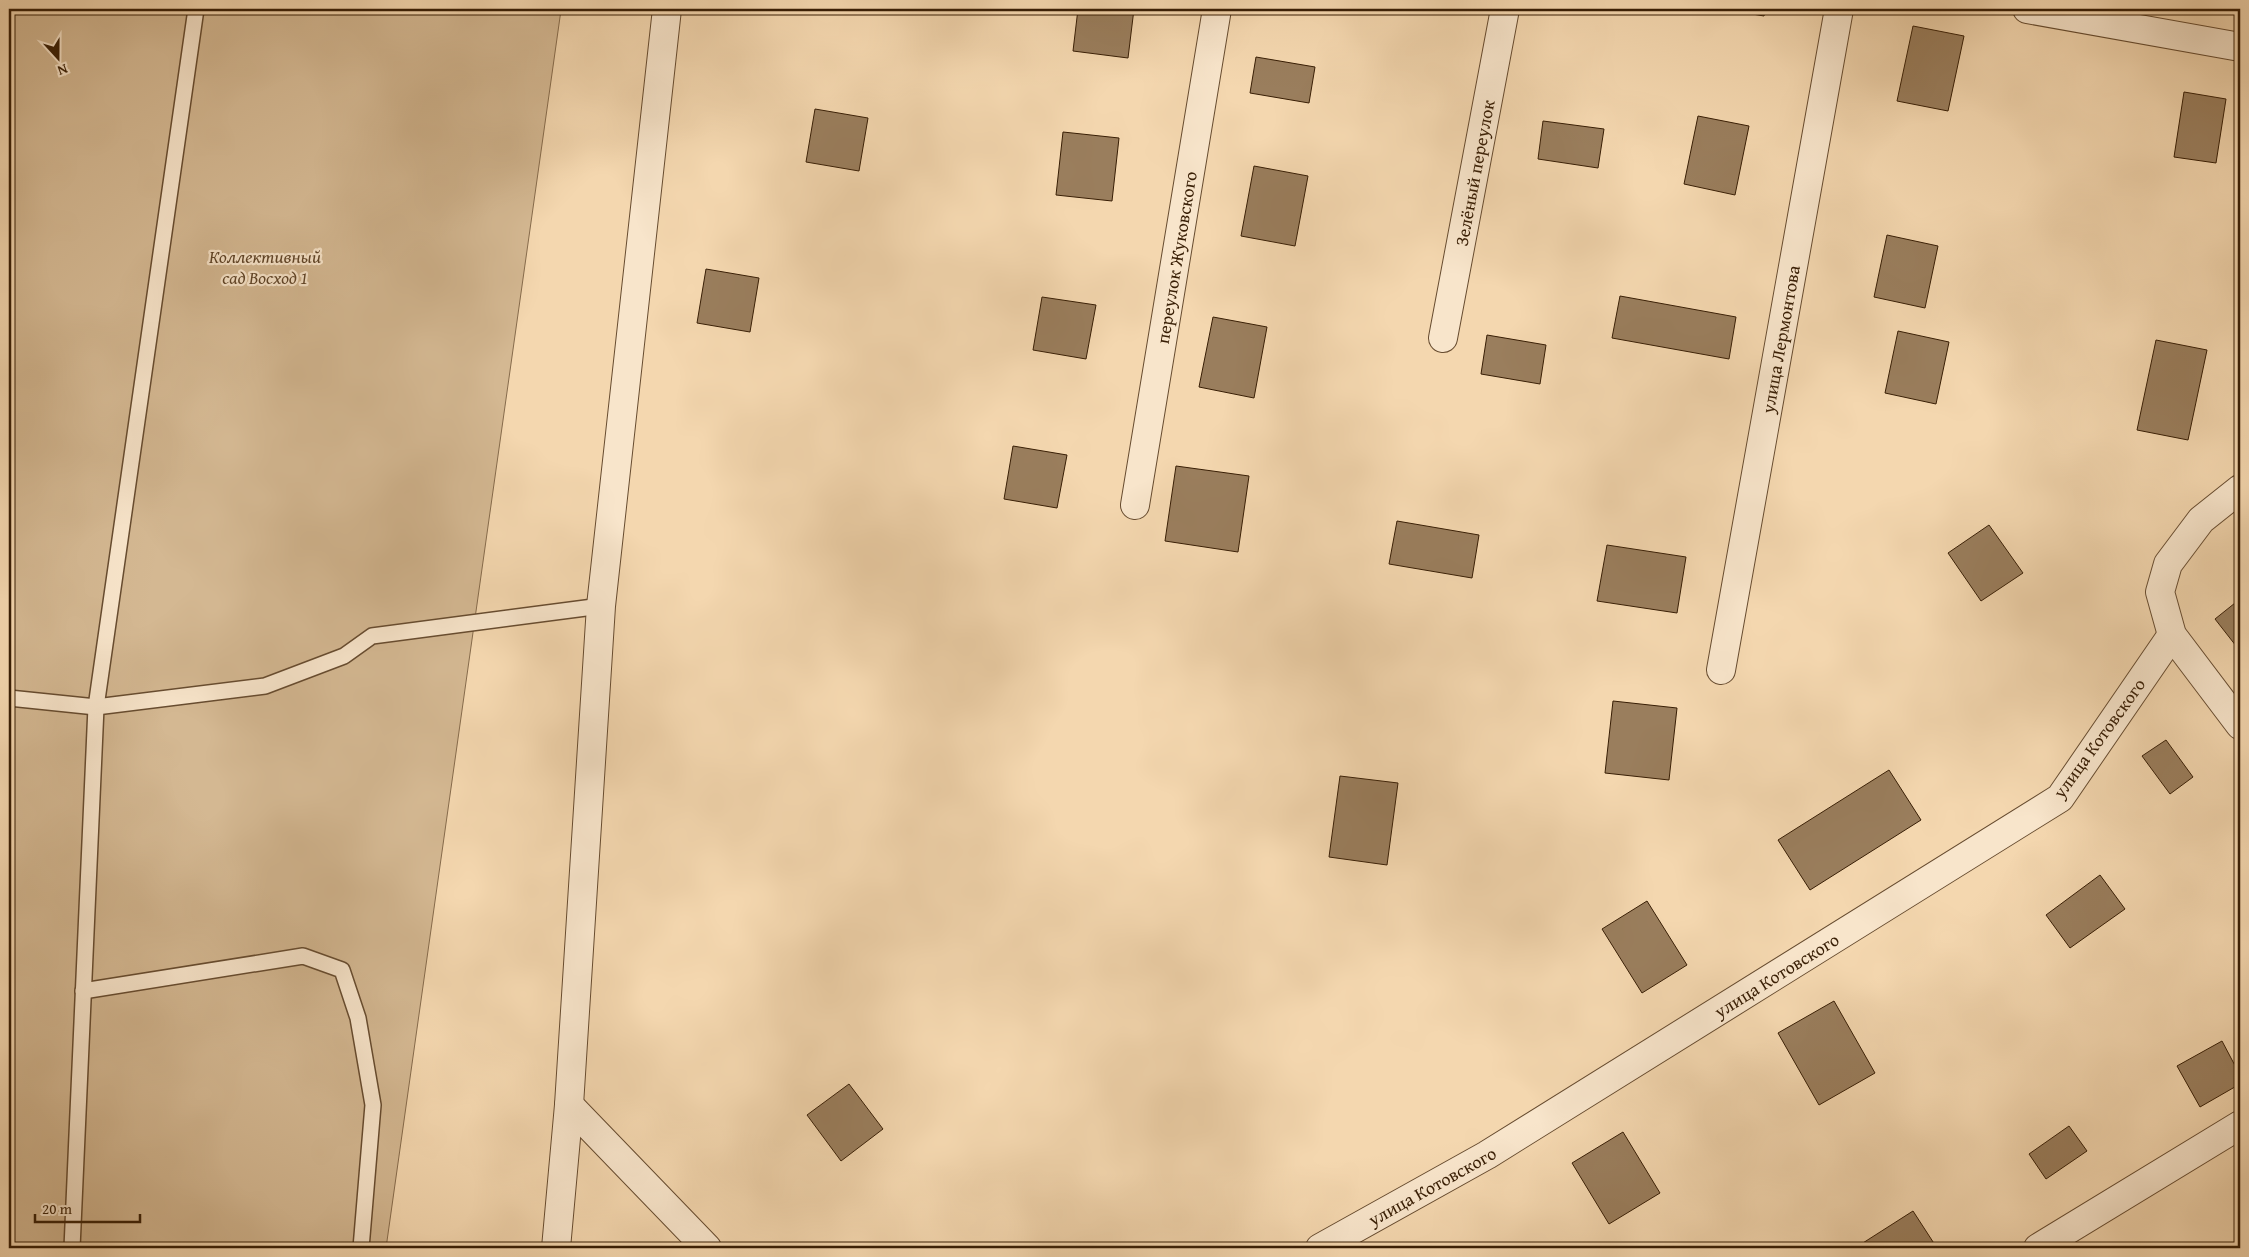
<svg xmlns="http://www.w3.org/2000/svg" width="2249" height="1257" viewBox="0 0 2249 1257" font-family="'Gentium Book Plus',serif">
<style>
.green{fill:#d4b892;stroke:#866b4c}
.building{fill:#9a7e5d;stroke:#381e05}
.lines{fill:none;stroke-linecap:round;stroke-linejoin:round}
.service-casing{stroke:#674c30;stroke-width:18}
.minor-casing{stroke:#674c30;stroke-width:30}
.tertiary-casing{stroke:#674c30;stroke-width:30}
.service{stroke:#f8e5cb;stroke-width:15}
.minor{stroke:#f8e5cb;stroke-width:28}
.tertiary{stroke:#f8e5cb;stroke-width:28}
.labels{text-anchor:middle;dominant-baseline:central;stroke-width:4.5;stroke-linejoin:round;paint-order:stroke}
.street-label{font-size:18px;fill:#381e05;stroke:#f8e5cb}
.park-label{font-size:18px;font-style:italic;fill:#5f4428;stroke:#f8e5cb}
</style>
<rect width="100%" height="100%" fill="#f4d7af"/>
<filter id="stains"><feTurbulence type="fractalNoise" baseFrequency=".004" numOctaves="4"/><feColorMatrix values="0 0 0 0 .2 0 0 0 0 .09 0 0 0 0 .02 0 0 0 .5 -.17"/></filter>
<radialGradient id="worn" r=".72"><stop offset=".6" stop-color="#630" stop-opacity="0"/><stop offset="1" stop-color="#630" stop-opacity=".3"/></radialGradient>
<polygon class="green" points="9,9 561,10 386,1248 9,1248"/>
<g class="building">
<polygon points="840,9 885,9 885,13"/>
<polygon points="1078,9 1134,9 1128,58 1073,51"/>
<polygon points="1723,9 1766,9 1764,16"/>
<polygon points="1913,26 1964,36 1948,111 1897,101"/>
<polygon points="1256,57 1315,67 1309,103 1250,93"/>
<polygon points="2184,92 2226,99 2216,163 2174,157"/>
<polygon points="815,109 868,118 859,171 806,162"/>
<polygon points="1698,116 1749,126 1735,195 1684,184"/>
<polygon points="1543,121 1604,129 1598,168 1538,159"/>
<polygon points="1063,132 1119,138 1112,201 1056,195"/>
<polygon points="1254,166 1308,176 1295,246 1241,236"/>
<polygon points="1887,235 1938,246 1925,308 1874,297"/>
<polygon points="706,269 759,278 750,332 697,323"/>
<polygon points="1620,296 1736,317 1729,359 1612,338"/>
<polygon points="1042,297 1096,305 1086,359 1033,350"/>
<polygon points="1213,317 1267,327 1254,398 1199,387"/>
<polygon points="1898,331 1949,342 1936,404 1885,393"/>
<polygon points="1487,335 1546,345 1540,384 1481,374"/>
<polygon points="2156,340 2207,350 2188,440 2137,430"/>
<polygon points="1013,446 1067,455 1057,508 1004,499"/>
<polygon points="1176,466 1249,476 1238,552 1165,541"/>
<polygon points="1397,521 1479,535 1472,578 1389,564"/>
<polygon points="1989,525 2023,573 1981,601 1948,553"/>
<polygon points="1607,545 1686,557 1677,613 1597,601"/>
<polygon points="2240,599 2240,651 2215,619"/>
<polygon points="1613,701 1677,708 1669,780 1605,773"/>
<polygon points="2166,740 2193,777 2170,794 2142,756"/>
<polygon points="1889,770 1921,820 1810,890 1778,840"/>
<polygon points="1340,776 1398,783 1387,865 1329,857"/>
<polygon points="2100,875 2125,909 2070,948 2046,915"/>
<polygon points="1647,901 1687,965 1642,993 1602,929"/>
<polygon points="1834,1001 1875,1073 1819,1105 1778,1033"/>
<polygon points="2222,1041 2240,1075 2240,1084 2200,1107 2177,1066"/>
<polygon points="849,1084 883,1129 841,1161 807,1115"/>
<polygon points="2069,1126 2087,1151 2046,1179 2029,1154"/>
<polygon points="1623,1132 1660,1193 1609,1224 1572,1163"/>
<polygon points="1913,1211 1937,1248 1855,1248"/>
</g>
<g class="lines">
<g class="service-casing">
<g id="service">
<polyline points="9,698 96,707 265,686 344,656 372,636 601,606"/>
<polyline points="83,991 303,956 342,970 358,1018 373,1105 361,1248"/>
<polyline points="72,1248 96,707 196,9"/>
</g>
</g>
<g class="minor-casing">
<g id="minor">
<polyline points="2027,9 2240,47"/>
<path id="s1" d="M1443,338l62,-329"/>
<polyline points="2240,489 2201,520 2168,564 2160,592 2172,635 2240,725"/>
<path id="s2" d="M1135,505l82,-496"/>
<path id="s3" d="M1721,670l118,-661"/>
<polyline points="569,1105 707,1248"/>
<path id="s4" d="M1320,1248l167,-93 573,-357 112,-163"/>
<polyline points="2038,1248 2240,1125"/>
</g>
</g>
<g class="tertiary-casing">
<polyline id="tertiary" points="556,1248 569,1105 601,606 667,9"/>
</g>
<use href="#service" class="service"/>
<use href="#minor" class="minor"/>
<use href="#tertiary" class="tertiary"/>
</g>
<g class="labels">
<g class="street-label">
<text stroke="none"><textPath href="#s1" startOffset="168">Зелёный переулок</textPath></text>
<text stroke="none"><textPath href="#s2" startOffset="251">переулок Жуковского</textPath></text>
<text stroke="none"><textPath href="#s3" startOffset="336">улица Лермонтова</textPath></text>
<text transform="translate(2099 738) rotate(-54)">улица Котовского</text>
<text stroke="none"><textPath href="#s4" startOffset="532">улица Котовского</textPath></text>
<text stroke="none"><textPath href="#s4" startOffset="128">улица Котовского</textPath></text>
</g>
<g class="park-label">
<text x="265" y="256">Коллективный<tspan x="265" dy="21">сад Восход 1</tspan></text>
</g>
</g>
<rect width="2249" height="1257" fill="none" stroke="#f4d7af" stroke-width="30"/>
<rect x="10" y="10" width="2229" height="1237" fill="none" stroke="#381e05" stroke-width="2.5"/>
<rect x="15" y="15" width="2219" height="1227" fill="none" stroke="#381e05"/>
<g transform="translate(58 58) rotate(159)" stroke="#f8e5cb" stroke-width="4" paint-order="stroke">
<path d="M0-4L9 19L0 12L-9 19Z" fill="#381e05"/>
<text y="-8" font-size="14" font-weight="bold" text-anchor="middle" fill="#381e05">N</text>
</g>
<path d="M35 1214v8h105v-8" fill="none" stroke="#381e05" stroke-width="2.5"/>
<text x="42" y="1214" font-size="15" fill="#381e05" stroke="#f8e5cb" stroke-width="4" paint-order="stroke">20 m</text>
<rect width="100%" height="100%" filter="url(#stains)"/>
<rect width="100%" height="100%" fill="url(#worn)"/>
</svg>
